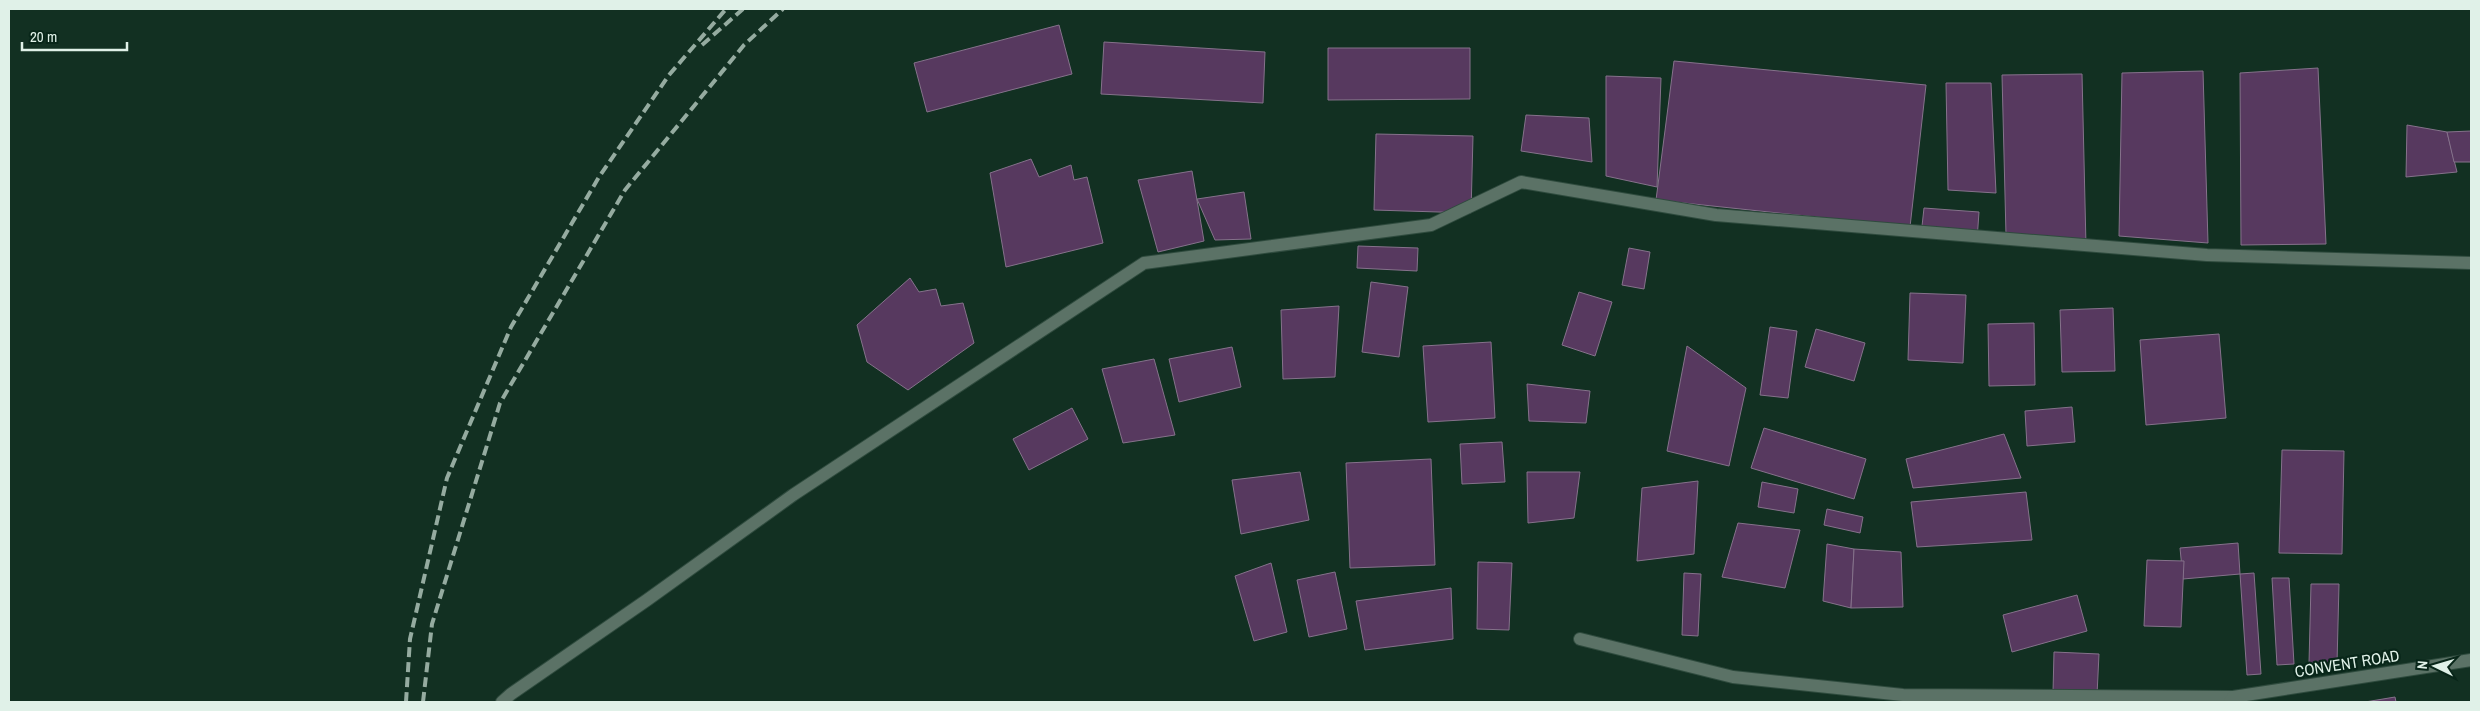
<svg xmlns="http://www.w3.org/2000/svg" width="2480" height="711" viewBox="0 0 2480 711" font-family="'Archivo Narrow',sans-serif">
<style>
.building{fill:#57395f;stroke:#85728b}
.lines{fill:none;stroke-linecap:round;stroke-linejoin:round}
.minor-casing{stroke:#2f4b3e;stroke-width:14}
.minor{stroke:#5b7266;stroke-width:12}
.rail{stroke:#95aba0;stroke-width:4;stroke-dasharray:10 5;stroke-linecap:butt}
.labels{text-anchor:middle;dominant-baseline:central;stroke-width:4.5;stroke-linejoin:round;paint-order:stroke}
.street-label{font-size:16px;fill:#e0f1e8;stroke:#082619}
</style>
<rect width="100%" height="100%" fill="#123022"/>
<g class="building">
<polygon points="1059,25 1072,74 927,112 914,63"/>
<polygon points="1104,42 1265,52 1263,103 1101,94"/>
<polygon points="1328,48 1470,48 1470,99 1328,100"/>
<polygon points="1674,61 1926,85 1910,227 1656,200"/>
<polygon points="2318,68 2326,244 2241,245 2240,73"/>
<polygon points="2203,71 2208,243 2119,236 2122,73"/>
<polygon points="2082,74 2086,246 2006,235 2002,75"/>
<polygon points="1606,76 1661,78 1657,187 1606,176"/>
<polygon points="1946,83 1991,83 1996,193 1948,190"/>
<polygon points="1526,115 1589,118 1592,162 1521,151"/>
<polygon points="2407,125 2447,132 2457,172 2406,177"/>
<polygon points="2471,131 2471,162 2454,162 2447,132"/>
<polygon points="1376,134 1473,136 1471,213 1374,210"/>
<polygon points="1031,159 1039,177 1071,165 1074,180 1087,177 1103,243 1006,267 990,173"/>
<polygon points="1192,171 1204,241 1158,252 1138,180"/>
<polygon points="1244,192 1251,239 1215,240 1197,199"/>
<polygon points="1924,208 1979,212 1977,240 1921,235"/>
<polygon points="1358,246 1418,248 1417,271 1357,268"/>
<polygon points="1629,248 1650,252 1644,289 1622,285"/>
<polygon points="910,278 919,292 936,289 941,306 963,303 974,343 908,390 867,362 857,325"/>
<polygon points="1371,282 1408,287 1399,357 1362,352"/>
<polygon points="1579,292 1612,302 1595,356 1562,345"/>
<polygon points="1910,293 1966,295 1963,363 1908,360"/>
<polygon points="1339,306 1335,377 1283,379 1281,310"/>
<polygon points="2113,308 2115,371 2062,372 2060,310"/>
<polygon points="2034,323 2035,385 1989,386 1988,324"/>
<polygon points="1770,327 1797,331 1788,398 1760,395"/>
<polygon points="1816,329 1865,343 1854,381 1805,367"/>
<polygon points="2219,334 2226,418 2146,425 2140,340"/>
<polygon points="1491,342 1495,418 1428,422 1423,346"/>
<polygon points="1687,346 1746,388 1729,466 1667,451"/>
<polygon points="1232,347 1241,387 1179,402 1169,359"/>
<polygon points="1154,359 1175,435 1123,443 1102,369"/>
<polygon points="1527,384 1590,391 1586,423 1529,421"/>
<polygon points="2072,407 2075,442 2027,446 2025,411"/>
<polygon points="1072,408 1088,439 1029,470 1013,439"/>
<polygon points="1764,428 1866,459 1854,499 1751,468"/>
<polygon points="2004,434 2021,478 1913,488 1906,459"/>
<polygon points="1502,442 1505,482 1462,484 1460,444"/>
<polygon points="2282,450 2344,451 2342,554 2279,553"/>
<polygon points="1431,459 1435,565 1350,568 1346,463"/>
<polygon points="1300,472 1309,520 1241,534 1232,480"/>
<polygon points="1527,472 1580,472 1574,518 1528,523"/>
<polygon points="1698,481 1694,554 1637,561 1642,488"/>
<polygon points="1762,482 1798,489 1794,513 1758,507"/>
<polygon points="2026,492 2032,540 1917,547 1911,502"/>
<polygon points="1827,509 1863,517 1860,533 1824,525"/>
<polygon points="1738,523 1800,530 1785,588 1722,577"/>
<polygon points="2238,543 2240,574 2183,579 2180,548"/>
<polygon points="1827,544 1854,549 1851,608 1823,601"/>
<polygon points="1854,549 1901,552 1903,607 1851,608"/>
<polygon points="2147,560 2184,561 2181,627 2144,626"/>
<polygon points="1478,562 1512,563 1509,630 1477,629"/>
<polygon points="1271,563 1287,632 1254,641 1235,576"/>
<polygon points="1335,572 1347,629 1309,637 1297,580"/>
<polygon points="1684,573 1701,574 1698,636 1682,635"/>
<polygon points="2254,573 2261,674 2247,675 2240,574"/>
<polygon points="2272,578 2289,578 2294,664 2277,665"/>
<polygon points="2311,584 2339,584 2337,664 2309,663"/>
<polygon points="1451,588 1453,639 1365,650 1356,601"/>
<polygon points="2077,595 2087,631 2012,652 2003,615"/>
<polygon points="2054,652 2099,654 2097,695 2053,692"/>
<polygon points="2395,697 2396,702 2365,702"/>
</g>
<g class="lines">
<g class="minor-casing">
<g id="minor">
<polyline points="1580,639 1733,677 1903,695 2233,697"/>
<polyline points="502,702 511,694 647,600 793,495 1144,263 1431,225 1521,182 1716,215 2207,255 2471,263"/>
<polyline points="2230,702 2233,697 2471,660"/>
</g>
</g>
<use href="#minor" class="minor"/>
<g class="rail">
<polyline points="702,45 743,9"/>
<polyline points="406,702 410,639 447,478 511,327 599,177 669,75 726,9"/>
<polyline points="423,702 432,624 500,403 625,190 744,45 783,9"/>
</g>
</g>
<g class="labels">
<g class="street-label">
<text transform="translate(2347 663) rotate(-9)">CONVENT ROAD</text>
</g>
</g>
<rect width="2480" height="711" fill="none" stroke="#e0f1e8" stroke-width="20"/>
<g transform="translate(2435 666) rotate(275)" stroke="#082619" stroke-width="4" paint-order="stroke">
<path d="M0-4L9 19L0 12L-9 19Z" fill="#e0f1e8"/>
<text y="-8" font-size="14" font-weight="bold" text-anchor="middle" fill="#e0f1e8">N</text>
</g>
<path d="M22 42v8h105v-8" fill="none" stroke="#e0f1e8" stroke-width="2.5"/>
<text x="30" y="42" font-size="15" fill="#e0f1e8" stroke="#082619" stroke-width="4" paint-order="stroke">20 m</text>
</svg>
